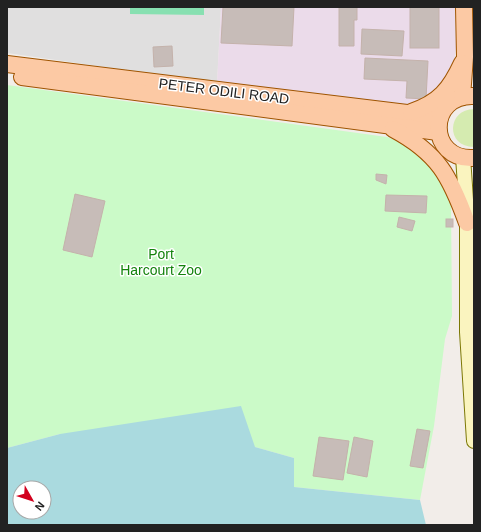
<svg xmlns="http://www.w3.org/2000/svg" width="481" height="532" viewBox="0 0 481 532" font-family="Helvetica,sans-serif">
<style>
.residential{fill:#e0dfdf}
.industrial{fill:#ebdbea}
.grass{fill:#d5ebb0}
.park{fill:#cbfac8}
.pitch{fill:#88e0b1}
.water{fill:#aadadf;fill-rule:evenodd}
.building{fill:#c7bcb8;stroke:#c4b2ab}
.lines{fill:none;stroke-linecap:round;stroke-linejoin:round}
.secondary-casing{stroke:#7c7805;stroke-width:16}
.primary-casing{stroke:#9f5401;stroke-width:18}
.secondary{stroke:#faf4bf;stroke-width:14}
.primary{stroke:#fcc9a4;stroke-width:16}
.labels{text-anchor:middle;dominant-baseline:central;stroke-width:3;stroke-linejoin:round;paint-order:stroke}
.street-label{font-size:14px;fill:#222;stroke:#fff}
.park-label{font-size:14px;fill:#13830c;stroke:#fff}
</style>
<rect width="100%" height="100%" fill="#f2ede9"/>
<polygon class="residential" points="7,7 221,7 217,83 7,53"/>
<polygon class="industrial" points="221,7 455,7 456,48 454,62 444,83 421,102 406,104 384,103 217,83"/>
<path class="grass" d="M474,109v38c-29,0 -27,-38 0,-38z"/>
<polygon class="park" points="7,85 387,137 409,145 435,169 451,204 452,316 445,339 434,426 420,500 294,487 294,458 255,447 60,434 7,448"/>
<polygon class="pitch" points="130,7 204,7 204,15 130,14"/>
<path class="water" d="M241,406l14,41 39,11v29l126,13 6,25h-419v-77l53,-14zM20,488h24v24h-24z"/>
<g class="building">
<polygon points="223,7 294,7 292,46 221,43"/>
<polygon points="339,7 357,7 357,20 354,20 354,46 339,46"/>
<rect x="410" y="7" width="29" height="41"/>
<polygon points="362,29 404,31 402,56 361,54"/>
<polygon points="172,46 173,66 154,67 153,47"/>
<polygon points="365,58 428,61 426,99 406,98 407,81 364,79"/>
<polygon points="376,174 387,175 386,184 376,180"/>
<polygon points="75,194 105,201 92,257 63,250"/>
<polygon points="386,195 427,196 426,213 385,211"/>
<polygon points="399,217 415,221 412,231 397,227"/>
<rect x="446" y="219" width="7" height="8"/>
<polygon points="417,429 430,431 423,468 410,466"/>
<polygon points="319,437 349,441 343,480 313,476"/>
<polygon points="354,437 373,441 367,477 347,473"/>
</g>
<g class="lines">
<g class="secondary-casing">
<polyline id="secondary" points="463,157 467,214 467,332 474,441"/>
</g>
<g class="primary-casing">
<g id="primary">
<polyline points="7,64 440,117"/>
<polyline points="22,77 438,132"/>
<path d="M474,96c-47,-2 -47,65 0,62"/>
<polyline points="462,97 465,57 464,7"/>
<path d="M411,112c28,-9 39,-23 51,-49"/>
<path d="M393,129c45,24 57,47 74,94"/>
</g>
</g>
<use href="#secondary" class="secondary"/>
<use href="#primary" class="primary"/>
</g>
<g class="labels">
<g class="street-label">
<text transform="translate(224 91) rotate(7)">PETER ODILI ROAD</text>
</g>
<g class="park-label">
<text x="161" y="254">Port<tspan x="161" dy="16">Harcourt Zoo</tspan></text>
</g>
</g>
<rect width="481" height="532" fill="none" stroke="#222222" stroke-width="16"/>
<g transform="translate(32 500) rotate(129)"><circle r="19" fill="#ffffff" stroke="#a7a7a7"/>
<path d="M0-3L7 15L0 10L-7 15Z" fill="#d2011e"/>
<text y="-6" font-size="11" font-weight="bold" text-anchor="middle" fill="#222222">N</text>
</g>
</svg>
